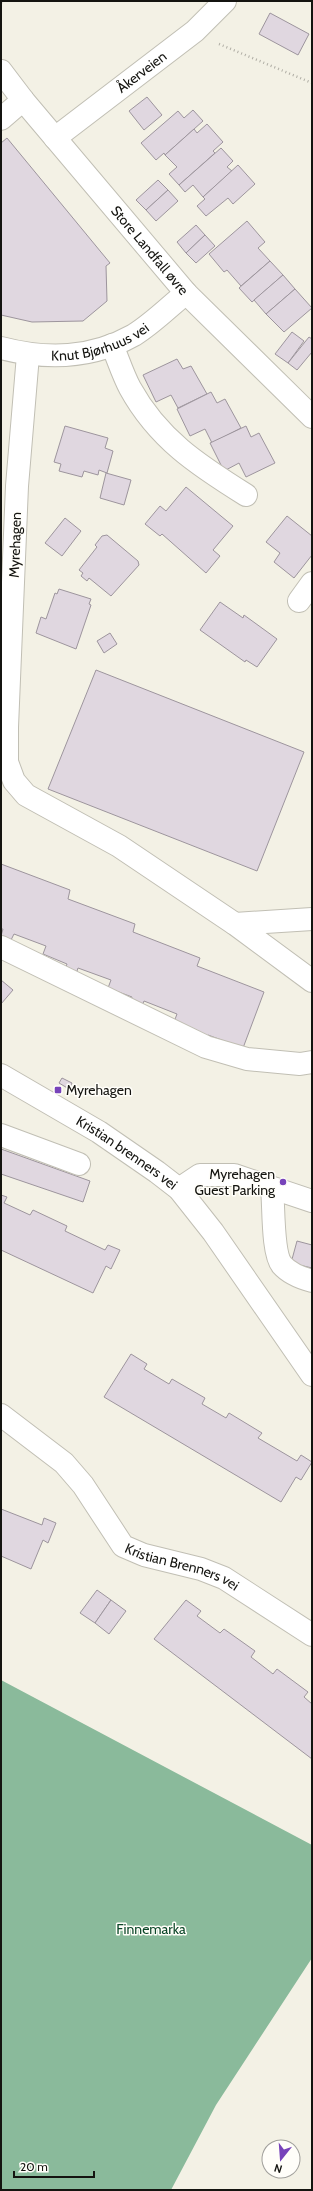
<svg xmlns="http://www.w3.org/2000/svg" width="313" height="2191" viewBox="0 0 313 2191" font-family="Cabin,sans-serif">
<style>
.forest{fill:#8aba9b}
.building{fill:#e0d7e0;stroke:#9d959d}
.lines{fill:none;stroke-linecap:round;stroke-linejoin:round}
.minor-casing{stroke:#c1bfb4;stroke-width:24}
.major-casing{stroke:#c1bfb4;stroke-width:24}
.path{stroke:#afada4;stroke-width:2.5;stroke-dasharray:1 3;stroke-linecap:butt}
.minor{stroke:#fff;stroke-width:22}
.major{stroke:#fff;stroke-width:22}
.poi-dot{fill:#7743ba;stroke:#fffef9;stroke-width:1.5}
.labels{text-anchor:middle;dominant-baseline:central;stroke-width:3;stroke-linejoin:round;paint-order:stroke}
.street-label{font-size:14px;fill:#141410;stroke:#fffef9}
.poi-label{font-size:14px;fill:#141410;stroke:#fffef9;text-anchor:start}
.park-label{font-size:14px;fill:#0b4628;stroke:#fffef9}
</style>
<rect width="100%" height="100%" fill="#f3f1e5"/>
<polygon class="forest" points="1,1680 312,1845 312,1958 216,2105 171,2190 1,2190"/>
<g class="building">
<polygon points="270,13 309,34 298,55 259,34"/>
<polygon points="147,97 162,115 144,130 129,111"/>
<polygon points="193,110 203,121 165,155 164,153 156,160 141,143 178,111 184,118"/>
<polygon points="207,124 223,142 213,151 215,153 179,185 169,174 177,167 165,155 194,129 197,133"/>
<polygon points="7,138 110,263 106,266 107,301 83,321 32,322 1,315 1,143"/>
<polygon points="221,148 233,161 227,167 232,171 203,197 193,185 185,192 179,185"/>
<polygon points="238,165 255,184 233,204 228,198 206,216 197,206 205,199 203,197"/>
<polygon points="158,180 168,190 146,210 136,200"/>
<polygon points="168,190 178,201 156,221 146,210"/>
<polygon points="247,221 265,242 258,248 270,261 241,286 227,270 224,272 209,254"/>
<polygon points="196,225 205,235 186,253 177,242"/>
<polygon points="205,235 215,246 196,263 186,253"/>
<polygon points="270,261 283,275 252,302 239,288"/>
<polygon points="283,275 295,289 266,314 254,300"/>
<polygon points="295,289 312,308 284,332 266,314"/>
<polygon points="292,332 304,341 288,363 275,354"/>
<polygon points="309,337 312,339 312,352 297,370 288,363"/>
<polygon points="177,359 183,369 191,366 207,394 178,408 171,395 156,402 143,375"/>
<polygon points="211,392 217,403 225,399 241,428 212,443 205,429 190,436 177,409"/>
<polygon points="65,426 108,438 105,448 113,451 107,473 99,470 98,475 84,471 82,477 59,471 61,464 54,462"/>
<polygon points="246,426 251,437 259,433 275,463 246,477 239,463 224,471 210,443"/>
<polygon points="106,473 131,480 124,505 100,498"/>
<polygon points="186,487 233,526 213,550 220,556 206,573 162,534 160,536 145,524 160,506 166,511"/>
<polygon points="287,516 312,536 312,555 294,578 274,562 280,553 266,542"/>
<polygon points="65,518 81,531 62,556 45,543"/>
<polygon points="107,535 138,561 139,565 111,596 89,578 87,581 81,576 83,573 79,570 97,547 95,545 102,536"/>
<polygon points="59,589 91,599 89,604 91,605 76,649 36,633 41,617 46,619 55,593 57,594"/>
<polygon points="220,602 243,618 244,615 277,639 257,667 246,660 245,662 200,630"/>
<polygon points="110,633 117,644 104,653 97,641"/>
<polygon points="96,670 304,752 257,871 48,789"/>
<polygon points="1,864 70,890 68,899 135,924 133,932 200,958 197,966 264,992 243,1048 208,1035 206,1042 194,1037 197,1030 174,1022 177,1014 144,1001 141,1008 130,1004 132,997 108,988 111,980 78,968 76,974 65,970 67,964 43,954 46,946 14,934 11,940 1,936 3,929 1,929"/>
<polygon points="1,980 13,990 1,1004"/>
<polygon points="62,1078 72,1083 69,1089 59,1083"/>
<polygon points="1,1149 90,1181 83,1202 1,1174"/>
<polygon points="1,1195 7,1197 4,1203 30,1215 33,1210 67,1226 65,1231 105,1250 108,1245 120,1250 111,1269 106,1266 93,1293 1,1250"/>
<polygon points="297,1241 312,1245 312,1268 291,1263"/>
<polygon points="131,1354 147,1364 144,1369 169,1384 172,1379 205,1398 202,1404 226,1418 229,1413 262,1433 258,1438 297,1461 301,1455 312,1462 301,1480 296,1477 281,1502 104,1397"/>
<polygon points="1,1509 42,1525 44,1518 56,1523 48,1543 43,1540 31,1569 1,1556"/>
<polygon points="97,1590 111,1600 95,1623 80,1613"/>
<polygon points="111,1600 126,1611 109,1634 95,1623"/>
<polygon points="186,1600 201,1611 197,1616 220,1633 224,1629 255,1651 251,1657 273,1674 277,1669 308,1692 304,1697 312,1704 312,1759 154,1639"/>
</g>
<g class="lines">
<g class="minor-casing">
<g id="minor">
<path id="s1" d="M1,71l22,29 163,193 126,124"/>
<polyline points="1,119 23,100"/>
<path id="s2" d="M55,138l140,-107 30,-30"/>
<path d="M112,345c6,14 11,30 18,43 28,51 68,77 116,107"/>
<path id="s3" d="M1,348c46,12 90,11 133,-13 18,-11 35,-28 52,-42"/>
<polyline points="28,355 17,486 7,727 7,762 14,781 26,795 119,846 235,924 312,981"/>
<polyline points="299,601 312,583"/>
<polyline points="235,924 312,919"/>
<polyline points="1,947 206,1047 247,1059 300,1064 312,1062"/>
<polyline points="1,1135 79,1164"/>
<polyline points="179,1189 200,1175 234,1175 312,1201"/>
<path d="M272,1189c2,16 0,64 10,76 8,9 19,13 30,16"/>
<path id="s4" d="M1,1415l63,48 19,22 40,61 21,9 57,14 23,9 88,57"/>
</g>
</g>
<g class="major-casing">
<g id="major">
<path id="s5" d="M1,1075l98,57 58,40 22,17 34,43 99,143"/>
</g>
</g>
<g class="path">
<polyline points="1,3 2,1"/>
<polyline points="219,44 312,83"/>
</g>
<use href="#minor" class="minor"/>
<use href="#major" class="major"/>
</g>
<g class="poi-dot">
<rect x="54" y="1086" width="8" height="8" rx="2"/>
<circle cx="283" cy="1182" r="4"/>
</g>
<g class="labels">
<g class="street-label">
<text stroke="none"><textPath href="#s2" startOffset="109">Åkerveien</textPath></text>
<text stroke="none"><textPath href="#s1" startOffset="233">Store Landfall øvre</textPath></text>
<text stroke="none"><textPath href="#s3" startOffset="102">Knut Bjørhuus vei</textPath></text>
<text transform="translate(15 545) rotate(-88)">Myrehagen</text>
<text stroke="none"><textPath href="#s5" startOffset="148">Kristian brenners vei</textPath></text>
<text stroke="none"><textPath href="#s4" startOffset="244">Kristian Brenners vei</textPath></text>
</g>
<g class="poi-label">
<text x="66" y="1090">Myrehagen</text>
<text x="275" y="1174" text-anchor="end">Myrehagen<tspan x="275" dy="16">Guest Parking</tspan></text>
</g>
<g class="park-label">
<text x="151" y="1929">Finnemarka</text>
</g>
</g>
<rect width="313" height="2191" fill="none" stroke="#141410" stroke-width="4"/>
<g transform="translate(281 2159) rotate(197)"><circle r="19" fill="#fffef9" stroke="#a1a09c"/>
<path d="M0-3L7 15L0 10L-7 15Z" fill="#7743ba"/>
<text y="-6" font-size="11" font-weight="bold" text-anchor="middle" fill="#141410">N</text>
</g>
<path d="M14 2171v6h80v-6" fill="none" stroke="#141410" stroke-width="2"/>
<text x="20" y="2171" font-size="12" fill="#141410" stroke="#fffef9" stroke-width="3" paint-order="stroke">20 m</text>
</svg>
